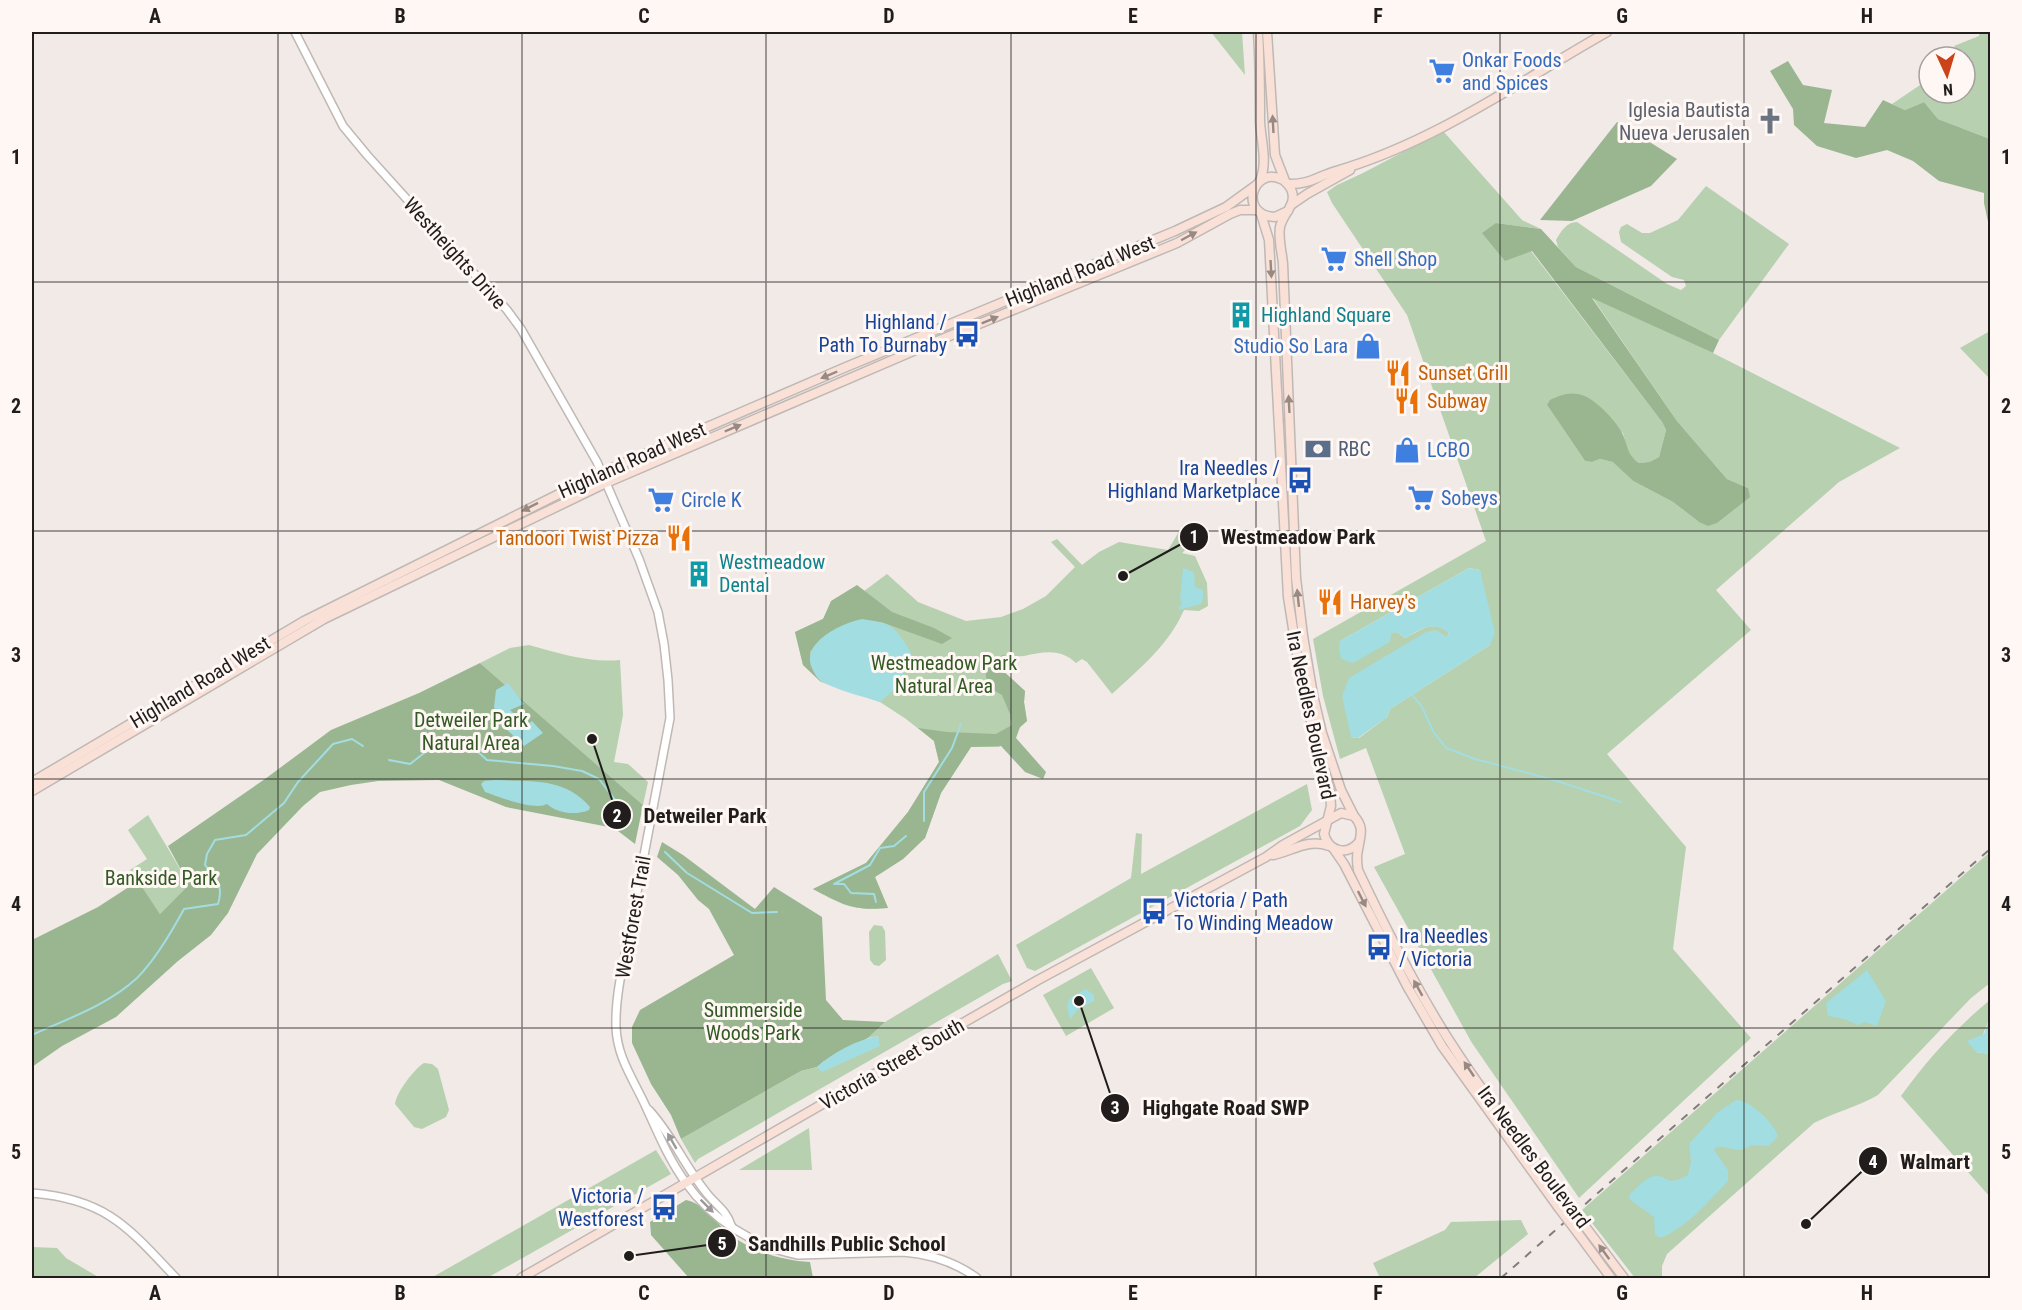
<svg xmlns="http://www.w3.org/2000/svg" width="2022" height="1310" viewBox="0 0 2022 1310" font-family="'Roboto Condensed',sans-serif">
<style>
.green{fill:#b7d0af;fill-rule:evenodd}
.forest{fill:#9ab691}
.water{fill:#a2dde1}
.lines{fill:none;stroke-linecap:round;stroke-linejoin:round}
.stream{stroke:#a2dde1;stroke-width:2}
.tertiary-casing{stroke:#bfb8b5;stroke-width:10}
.secondary-casing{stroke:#bfb8b5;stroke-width:11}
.tertiary{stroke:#fff;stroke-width:7}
.secondary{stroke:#fae1d8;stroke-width:8}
.rail{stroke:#827d7b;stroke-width:2;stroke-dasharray:8 8;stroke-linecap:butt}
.secondary-bridge-casing{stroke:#bfb8b5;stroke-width:11;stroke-linecap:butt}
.secondary-bridge{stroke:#fae1d8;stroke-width:8}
.oneway{fill:#988983}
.oneway2{fill:#9b9999}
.grid{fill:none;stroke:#201d1c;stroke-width:1.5;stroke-opacity:0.55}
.labels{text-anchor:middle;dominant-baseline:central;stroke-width:6;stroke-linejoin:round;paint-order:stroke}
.shop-label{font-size:20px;fill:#366cbe;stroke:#fef7f4;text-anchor:start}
.worship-label{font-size:20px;fill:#5b616d;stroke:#fef7f4;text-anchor:end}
.street-label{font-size:20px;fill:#201d1c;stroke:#fef7f4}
.culture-label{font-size:20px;fill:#0d838f;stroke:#fef7f4;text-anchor:start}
.transit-label{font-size:20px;fill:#164399;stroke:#fef7f4;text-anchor:end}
.food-label{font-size:20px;fill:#c56008;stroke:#fef7f4;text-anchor:start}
.service-label{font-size:20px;fill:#4e5e75;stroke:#fef7f4;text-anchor:start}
.park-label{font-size:20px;fill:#335925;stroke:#fef7f4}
.leader{fill:none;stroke:#201d1c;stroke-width:2}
.callout-dot{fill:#201d1c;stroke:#fef7f4;stroke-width:2}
.mark-label{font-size:18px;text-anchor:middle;font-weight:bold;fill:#fff}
.callout-label{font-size:21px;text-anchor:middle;font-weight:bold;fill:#201d1c;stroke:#fef7f4;stroke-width:6;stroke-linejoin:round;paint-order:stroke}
.neatline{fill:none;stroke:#201d1c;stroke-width:2}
.grid-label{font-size:20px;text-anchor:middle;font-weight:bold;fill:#201d1c}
</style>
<rect width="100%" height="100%" fill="#f1eae7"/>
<g class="green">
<polygon points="1211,32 1242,32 1245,75"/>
<polygon points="1980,32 1990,32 1990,139 1938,119 1924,102 1905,110 1892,104 1929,79 1929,93 1965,93 1965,57 1962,57 1954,46 1979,36"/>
<path d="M1443,131l79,89 19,9 -45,-6 35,28 131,171 4,8 -7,27 -10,5 -10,1 -10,-8 -6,-22 -76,-28 38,56 7,1 8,-3 14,3 19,19 40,21 26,20 49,-34 -21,-9 -50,-58 -85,-124 121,56 187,95 -61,34 -123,108 35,40 -144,124 79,93 -13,102 78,89 -172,160 -107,-155 -98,-176 31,-13 -39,-106 -26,11 -17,-63 -10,-57 173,-98 -79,-226 -75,-112 -5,-11 10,-7 26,-12zM1469,568l11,2 10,75 -100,64 -3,8 -28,21 -8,-1 96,-99 2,-6c-18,-12 -26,-3 -44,6l-8,-6 -57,9z"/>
<path d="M1706,186l83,58 -70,96 -143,-73 -18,-20 -2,-7c5,-9 11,-18 21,-18l90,62 14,6 5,-4 -2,-6 -12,-3 -51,-35 -2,-10 2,-5 6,-3 15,9h8l28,-13z"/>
<polygon points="1990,331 1990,379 1960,348"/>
<path d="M1183,525l14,14 -15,14 13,3 12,27 1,23 -9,5 -15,-1c-16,36 -44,58 -72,84l-25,-32 -5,-3 -6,4c-16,-15 -33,-11 -52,-7 -10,1 -15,0 -23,8l1,6 23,21 -1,11 3,19 -28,26h-28l-30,46 -16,45 -22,21 -28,18 13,31c-36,3 -45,-3 -75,-19l53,-26 42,-51 31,-50 -5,-21 -28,-22 -26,-17 -59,-20 -18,-17 -8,-33 38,-18 54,-40 31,28 48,19 35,-4 22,-8 23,-13 29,-29 -24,-25 6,-3 25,26 17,-13 20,-10 49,8z"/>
<path d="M529,645c30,8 59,18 91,15l3,55 -9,47 14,2 20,18 -5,23 -163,-142 30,-15z"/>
<polygon points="1307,784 1312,810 1300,826 1035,971 1027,968 1016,945 1131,878 1136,833 1142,834 1141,874"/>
<polygon points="148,815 186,879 187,888 160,914 130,870 147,859 128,830"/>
<path d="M1990,852v131l-19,15 -93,97c-21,12 -43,17 -64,28l-147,131 -5,12v12h-27l-53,-68z"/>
<polygon points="874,925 882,926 885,931 886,960 879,966 874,965 870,960 869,932"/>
<polygon points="998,954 1012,981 1003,984 698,1159 695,1163 681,1139 801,1071 817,1067 823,1071 879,1046 878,1036 868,1038 885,1022"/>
<polygon points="1091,968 1114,1008 1066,1036 1043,995"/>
<path d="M1990,1000v17l-14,35 14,2v143l-89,-101c25,-35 56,-69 89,-96z"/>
<path d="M424,1063l8,1 6,5 11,41 -3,7 -24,12 -8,-2 -19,-23c1,-11 19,-35 29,-41z"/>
<polygon points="809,1128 812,1170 739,1170"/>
<polygon points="656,1150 671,1174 487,1278 431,1278"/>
<polygon points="1521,1220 1528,1234 1474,1278 1380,1278 1373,1263 1445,1230 1451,1222"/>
<polygon points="32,1247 57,1248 66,1258 100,1278 32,1278"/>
</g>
<g class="forest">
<polygon points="1788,61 1803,85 1832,90 1824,123 1865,127 1883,100 1905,110 1924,102 1938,119 1990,139 1990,231 1984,203 1984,193 1939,181 1913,161 1887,150 1856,158 1817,146 1794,125 1793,109 1770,71"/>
<polygon points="1617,122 1677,159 1651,186 1572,221 1540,220"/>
<path d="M1496,223l45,6 35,38 143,73 -6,13 -121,-55 85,123 50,58 21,9 2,9 -33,26 -9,3 -9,-4 -26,-20 -40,-21 -20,-19 -13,-3 -8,3 -7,-1 -38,-56 3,-5c8,-4 18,-8 28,-6 15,2 39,27 45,41 6,13 3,18 16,28l10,-1 10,-5 7,-27 -4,-8 -130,-171 -27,10 -23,-28z"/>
<polygon points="857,585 892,612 934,628 952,638 942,644 881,622 826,636 815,645 810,652 811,665 821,682 803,665 795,632 823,619 831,601"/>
<path d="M1003,655l5,2 -7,7 1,6 23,21 -1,11 3,19 -7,6 -4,11 30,34 -3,7 -18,-7 -24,-26 -30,1 -30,46 -16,45 -22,21 -28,18 13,31c-36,3 -44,-3 -75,-19l53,-26 42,-51 31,-50 -5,-21 -16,-13 29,4 49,2 16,-9 -2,-11 -8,-19 -14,-8 -4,-22z"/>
<polygon points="480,663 643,805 635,844 614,828 506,807 439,780 378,781 351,785 320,792 303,806 257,854 228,913 211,935 178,961 116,1017 62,1046 32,1067 32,940 98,907 138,881 160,914 187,887 186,879 168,846 265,779 331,730 419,693"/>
<polygon points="662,842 683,855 755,909 774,887 822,917 826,1000 843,1020 885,1022 868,1038 823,1062 817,1067 801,1071 681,1139 671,1115 651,1084 632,1043 632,1027 640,1010 734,955 709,909 698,900 678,875 657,857"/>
<path d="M686,1200c16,3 28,20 40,31 23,20 55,29 84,31l3,16h-124l-38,-43 -1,-13z"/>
</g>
<g class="water">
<polygon points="1183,568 1194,572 1195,587 1203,590 1203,599 1201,604 1178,610 1182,603 1180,599"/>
<path d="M1469,568l11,2 15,63 -5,12 -100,64 -3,8 -29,21 -7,-1 -9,-41 7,-18 77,-46 10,-2 11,7 2,-4c-18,-13 -27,-4 -44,5l-8,-6 -6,2 -1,8 -37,21 -12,-4 -2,-10 1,-8z"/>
<path d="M862,619c22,4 28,2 41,21 7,10 10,15 10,27l-8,4 -8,16 -17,15c-18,-6 -41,-11 -57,-20 -5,-2 -9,-9 -11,-14 -11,-26 30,-45 50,-49z"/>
<polygon points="508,683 524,704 510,710 527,725 532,721 543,733 524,746 504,727 494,707 496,690"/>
<path d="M495,780c37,2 69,-3 95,27l-1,3c-14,6 -32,3 -42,-6 -12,7 -48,-7 -62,-12l-4,-8 3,-3z"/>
<polygon points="1867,970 1886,1001 1877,1026 1865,1022 1858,1025 1844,1019 1828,1016 1826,1003"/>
<path d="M1086,989l8,6v6l-17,9 -5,7 -2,2c-6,-21 -1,-21 16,-30z"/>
<polygon points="1990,1017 1990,1054 1976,1052 1967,1041 1984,1034"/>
<path d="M878,1036l2,10 -58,26 -5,-5c16,-15 40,-27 61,-31z"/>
<path d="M1736,1100c15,0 38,23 42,36l-9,10 -18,-1c-16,12 -22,-2 -36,3l-1,2 14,20v11c-19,20 -41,46 -67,57l-6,-3 -1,-18 -25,-18 1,-5c7,-6 15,-17 25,-18 15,-1 9,12 33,-1l3,-13 -2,-18 29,-32z"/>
</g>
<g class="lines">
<g class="stream">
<polyline points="1412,695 1421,705 1433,731 1446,748 1475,759 1554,780 1621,802"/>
<polyline points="389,760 410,764 437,743 460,736 487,760 553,766 582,771 599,779 630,819"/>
<polyline points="924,821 924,792 952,748 961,724"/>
<polyline points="665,852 687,873 752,913 777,912"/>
<polyline points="834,884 870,865 880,848 894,846 906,836"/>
<polyline points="836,884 844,884 851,893 874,894 876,902"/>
<path d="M32,1035c35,-16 76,-30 105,-57 19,-19 34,-45 47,-69l34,-5c6,-19 -2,-25 -13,-39l2,-11 8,-14 31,-5 38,-32 14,-21 35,-38 19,-5 11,7"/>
</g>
<g class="tertiary-casing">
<g id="tertiary">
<path d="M295,32l48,94 24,29 140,155 14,19 76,133 42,97 19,53 6,32 4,36 2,38c-13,69 -26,137 -39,206 -6,33 -16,69 -15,103 1,31 18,53 30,80 12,26 23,53 40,76 26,37 68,63 112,72l105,-3c27,2 52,10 74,26"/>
<path d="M649,1110c24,26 37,59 60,86 9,10 18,16 22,29"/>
<path d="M32,1193c74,6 96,34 144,85"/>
</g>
</g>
<g class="secondary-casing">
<g id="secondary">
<path d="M1258,32c2,30 2,59 2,89 1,21 8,40 0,60"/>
<polyline points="1267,32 1275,155 1285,181"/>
<path d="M1288,184c21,1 30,-8 48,-13 97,-28 183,-89 271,-139"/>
<polyline points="1291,205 1307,194 1350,170"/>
<path d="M1288,211l-13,6c-38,-2 -22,-51 6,-38 5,2 7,5 10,10 7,15 -8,24 -11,38 -2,12 2,25 3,37l13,314 7,58 10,59 9,38 19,57 13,26"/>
<path d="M1261,214l8,26 19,357 15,95 27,100 1,14 -7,28c5,18 23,22 35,8"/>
<polyline points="32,782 304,621 601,473 846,367 1175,231 1226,207 1255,186"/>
<polyline points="32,791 324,619 606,483 925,346 1177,243 1230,214 1240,210 1257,210"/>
<polyline points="1333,848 1344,864 1407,986 1442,1046 1558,1207"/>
<path d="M1273,855c19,-4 36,-17 56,-9"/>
<polyline points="1584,1225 1624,1278"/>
<polyline points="1577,1232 1611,1278"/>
<path d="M521,1278l421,-243 96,-55 228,-123 17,-12 58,-32 13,3c11,12 6,20 4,34 -2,7 -1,13 0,20 27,57 55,113 89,167 36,57 78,110 119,164"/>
</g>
</g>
<use href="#tertiary" class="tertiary"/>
<use href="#secondary" class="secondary"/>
<polyline class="rail" points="1501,1278 1990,849"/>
<g class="secondary-bridge-casing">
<g id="secondary-bridge">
<polyline points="1566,1201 1584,1225"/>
<polyline points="1558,1207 1577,1232"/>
</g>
</g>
<use href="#secondary-bridge" class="secondary-bridge"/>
</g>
<defs><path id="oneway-solid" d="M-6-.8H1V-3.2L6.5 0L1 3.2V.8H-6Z" transform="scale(1.5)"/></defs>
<g class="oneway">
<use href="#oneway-solid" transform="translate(1273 124) rotate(-93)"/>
<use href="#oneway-solid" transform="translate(1189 236) rotate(-28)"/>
<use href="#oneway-solid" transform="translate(1271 269) rotate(87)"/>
<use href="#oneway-solid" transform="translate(990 320) rotate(-22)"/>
<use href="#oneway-solid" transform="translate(829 375) rotate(157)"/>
<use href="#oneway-solid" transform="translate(1289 404) rotate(-93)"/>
<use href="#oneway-solid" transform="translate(733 428) rotate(-23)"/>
<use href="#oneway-solid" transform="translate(530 507) rotate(153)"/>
<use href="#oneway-solid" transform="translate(1298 598) rotate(-96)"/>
<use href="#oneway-solid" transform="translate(1362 899) rotate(63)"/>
<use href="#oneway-solid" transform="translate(1418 988) rotate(-119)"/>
<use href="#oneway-solid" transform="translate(1469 1069) rotate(-124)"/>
<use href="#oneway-solid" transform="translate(1604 1252) rotate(-126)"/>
</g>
<g class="oneway2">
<use href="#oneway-solid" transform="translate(672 1141) rotate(-120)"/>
<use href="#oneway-solid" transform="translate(707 1206) rotate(45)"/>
</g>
<path class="grid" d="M278,32v1246M522,32v1246M766,32v1246M1011,32v1246M1256,32v1246M1500,32v1246M1744,32v1246M32,282h1958M32,531h1958M32,779h1958M32,1028h1958"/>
<defs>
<g id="supermarket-bare" transform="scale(2.07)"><path d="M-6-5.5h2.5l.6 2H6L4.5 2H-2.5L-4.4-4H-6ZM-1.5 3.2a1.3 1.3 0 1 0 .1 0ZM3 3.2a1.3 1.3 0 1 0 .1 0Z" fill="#3f7fe0" stroke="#fef7f4" stroke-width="2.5" paint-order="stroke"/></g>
<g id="church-bare" transform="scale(2.07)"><path d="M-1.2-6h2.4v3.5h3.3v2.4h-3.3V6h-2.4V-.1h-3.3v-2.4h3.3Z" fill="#6b7280" stroke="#fef7f4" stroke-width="2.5" paint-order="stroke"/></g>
<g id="building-bare" transform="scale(2.07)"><path d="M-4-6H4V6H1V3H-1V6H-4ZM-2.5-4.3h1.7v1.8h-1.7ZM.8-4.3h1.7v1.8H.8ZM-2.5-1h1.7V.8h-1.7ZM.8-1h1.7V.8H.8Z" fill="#0f9aa8" stroke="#fef7f4" stroke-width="2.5" paint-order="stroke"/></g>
<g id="bus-bare" transform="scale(2.07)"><path d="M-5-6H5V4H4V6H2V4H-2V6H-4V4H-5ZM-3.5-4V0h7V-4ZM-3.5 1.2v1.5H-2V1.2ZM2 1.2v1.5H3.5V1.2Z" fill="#1a4fb4" stroke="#fef7f4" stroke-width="2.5" paint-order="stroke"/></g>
<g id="shop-bare" transform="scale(2.07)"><path d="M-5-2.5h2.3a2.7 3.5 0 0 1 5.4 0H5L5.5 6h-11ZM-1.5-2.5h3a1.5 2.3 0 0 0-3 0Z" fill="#3f7fe0" stroke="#fef7f4" stroke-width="2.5" paint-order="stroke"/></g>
<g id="restaurant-bare" transform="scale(2.07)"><path d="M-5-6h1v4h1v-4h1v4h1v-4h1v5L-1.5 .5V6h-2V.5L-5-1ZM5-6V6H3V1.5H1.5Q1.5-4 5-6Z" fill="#e8710a" stroke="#fef7f4" stroke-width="2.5" paint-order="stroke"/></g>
<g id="bank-bare" transform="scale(2.07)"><path d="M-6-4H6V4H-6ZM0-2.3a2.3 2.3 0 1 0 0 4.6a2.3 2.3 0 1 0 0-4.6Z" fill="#5c6f8a" stroke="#fef7f4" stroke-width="2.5" paint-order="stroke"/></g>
</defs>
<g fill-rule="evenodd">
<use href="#supermarket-bare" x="1442" y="71"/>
<use href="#church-bare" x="1770" y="121"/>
<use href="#supermarket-bare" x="1334" y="259"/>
<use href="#building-bare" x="1241" y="315"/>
<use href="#bus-bare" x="967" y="334"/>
<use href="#shop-bare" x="1368" y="346"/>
<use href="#restaurant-bare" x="1398" y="373"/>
<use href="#restaurant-bare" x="1407" y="401"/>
<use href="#bank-bare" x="1318" y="449"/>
<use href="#shop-bare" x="1407" y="450"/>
<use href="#bus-bare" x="1300" y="480"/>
<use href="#supermarket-bare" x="1421" y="498"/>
<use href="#supermarket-bare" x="661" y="500"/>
<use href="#restaurant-bare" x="679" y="538"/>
<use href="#building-bare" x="699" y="574"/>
<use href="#restaurant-bare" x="1330" y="602"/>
<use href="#bus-bare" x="1154" y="911"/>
<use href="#bus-bare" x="1379" y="947"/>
<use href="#bus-bare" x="664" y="1207"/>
</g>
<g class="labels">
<g class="shop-label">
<text x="1462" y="60">Onkar Foods<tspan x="1462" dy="23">and Spices</tspan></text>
<text x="1354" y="259">Shell Shop</text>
<text x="1348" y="346" text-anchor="end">Studio So Lara</text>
<text x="1427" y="450">LCBO</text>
<text x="1441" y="498">Sobeys</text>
<text x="681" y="500">Circle K</text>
</g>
<g class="worship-label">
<text x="1750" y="110">Iglesia Bautista<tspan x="1750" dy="23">Nueva Jerusalen</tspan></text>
</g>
<g class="street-label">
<text transform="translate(455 253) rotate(48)">Westheights Drive</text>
<text transform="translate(1080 271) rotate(-22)">Highland Road West</text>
<text transform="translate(632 460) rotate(-24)">Highland Road West</text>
<text transform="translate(200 682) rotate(-31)">Highland Road West</text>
<text transform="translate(1311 715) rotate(78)">Ira Needles Boulevard</text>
<text transform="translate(633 917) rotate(-80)">Westforest Trail</text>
<text transform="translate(892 1064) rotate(-30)">Victoria Street South</text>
<text transform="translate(1534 1157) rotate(53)">Ira Needles Boulevard</text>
</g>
<g class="culture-label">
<text x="1261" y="315">Highland Square</text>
<text x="719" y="562">Westmeadow<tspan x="719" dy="23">Dental</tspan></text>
</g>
<g class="transit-label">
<text x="947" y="322">Highland /<tspan x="947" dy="23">Path To Burnaby</tspan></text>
<text x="1280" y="468">Ira Needles /<tspan x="1280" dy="23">Highland Marketplace</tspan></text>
<text x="1174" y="900" text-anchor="start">Victoria / Path<tspan x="1174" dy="23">To Winding Meadow</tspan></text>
<text x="1399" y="936" text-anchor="start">Ira Needles<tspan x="1399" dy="23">/ Victoria</tspan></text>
<text x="644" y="1196">Victoria /<tspan x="644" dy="23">Westforest</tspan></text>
</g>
<g class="food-label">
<text x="1418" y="373">Sunset Grill</text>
<text x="1427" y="401">Subway</text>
<text x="659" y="538" text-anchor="end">Tandoori Twist Pizza</text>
<text x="1350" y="602">Harvey's</text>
</g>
<g class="service-label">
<text x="1338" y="449">RBC</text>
</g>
<g class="park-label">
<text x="944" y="663">Westmeadow Park<tspan x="944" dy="23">Natural Area</tspan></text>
<text x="471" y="720">Detweiler Park<tspan x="471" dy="23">Natural Area</tspan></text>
<text x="161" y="878">Bankside Park</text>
<text x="753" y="1010">Summerside<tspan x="753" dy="23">Woods Park</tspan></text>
</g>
</g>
<path class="leader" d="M1123 576L1194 537M592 739L617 815M1079 1001L1115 1108M1806 1224L1873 1161M629 1256L722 1243"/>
<g class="callout-dot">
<circle cx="1123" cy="576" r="6"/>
<circle cx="592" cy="739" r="6"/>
<circle cx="1079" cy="1001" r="6"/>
<circle cx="1806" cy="1224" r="6"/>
<circle cx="629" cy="1256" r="6"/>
<circle cx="1194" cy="537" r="15"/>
<circle cx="617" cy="815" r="15"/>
<circle cx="1115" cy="1108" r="15"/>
<circle cx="1873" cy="1161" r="15"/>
<circle cx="722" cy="1243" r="15"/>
</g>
<g class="mark-label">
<text x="1194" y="543">1</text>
<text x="617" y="822">2</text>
<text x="1115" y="1114">3</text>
<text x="1873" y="1168">4</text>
<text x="722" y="1250">5</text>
</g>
<g class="callout-label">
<text x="1298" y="544">Westmeadow Park</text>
<text x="705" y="823">Detweiler Park</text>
<text x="1226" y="1115">Highgate Road SWP</text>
<text x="1935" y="1169">Walmart</text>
<text x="847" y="1251">Sandhills Public School</text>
</g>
<rect width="2022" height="1310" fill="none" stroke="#fef7f4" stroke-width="66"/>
<g transform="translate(1947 75) rotate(176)"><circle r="28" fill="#fef7f4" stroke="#a5a09e" stroke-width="1.5"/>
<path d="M0-4.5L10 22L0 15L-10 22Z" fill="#cb4318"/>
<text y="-9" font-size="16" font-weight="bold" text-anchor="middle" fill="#201d1c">N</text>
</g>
<rect x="33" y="33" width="1956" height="1244" class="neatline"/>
<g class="grid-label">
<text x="155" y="23">A</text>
<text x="400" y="23">B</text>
<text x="644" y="23">C</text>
<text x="889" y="23">D</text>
<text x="1133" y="23">E</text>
<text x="1378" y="23">F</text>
<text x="1622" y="23">G</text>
<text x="1867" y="23">H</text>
<text x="16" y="164">1</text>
<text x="2006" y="164">1</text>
<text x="16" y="413">2</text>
<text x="2006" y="413">2</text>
<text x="16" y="662">3</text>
<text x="2006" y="662">3</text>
<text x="16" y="911">4</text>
<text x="2006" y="911">4</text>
<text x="16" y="1159">5</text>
<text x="2006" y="1159">5</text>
<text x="155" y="1300">A</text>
<text x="400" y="1300">B</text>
<text x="644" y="1300">C</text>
<text x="889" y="1300">D</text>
<text x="1133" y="1300">E</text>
<text x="1378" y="1300">F</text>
<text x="1622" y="1300">G</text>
<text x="1867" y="1300">H</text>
</g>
</svg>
